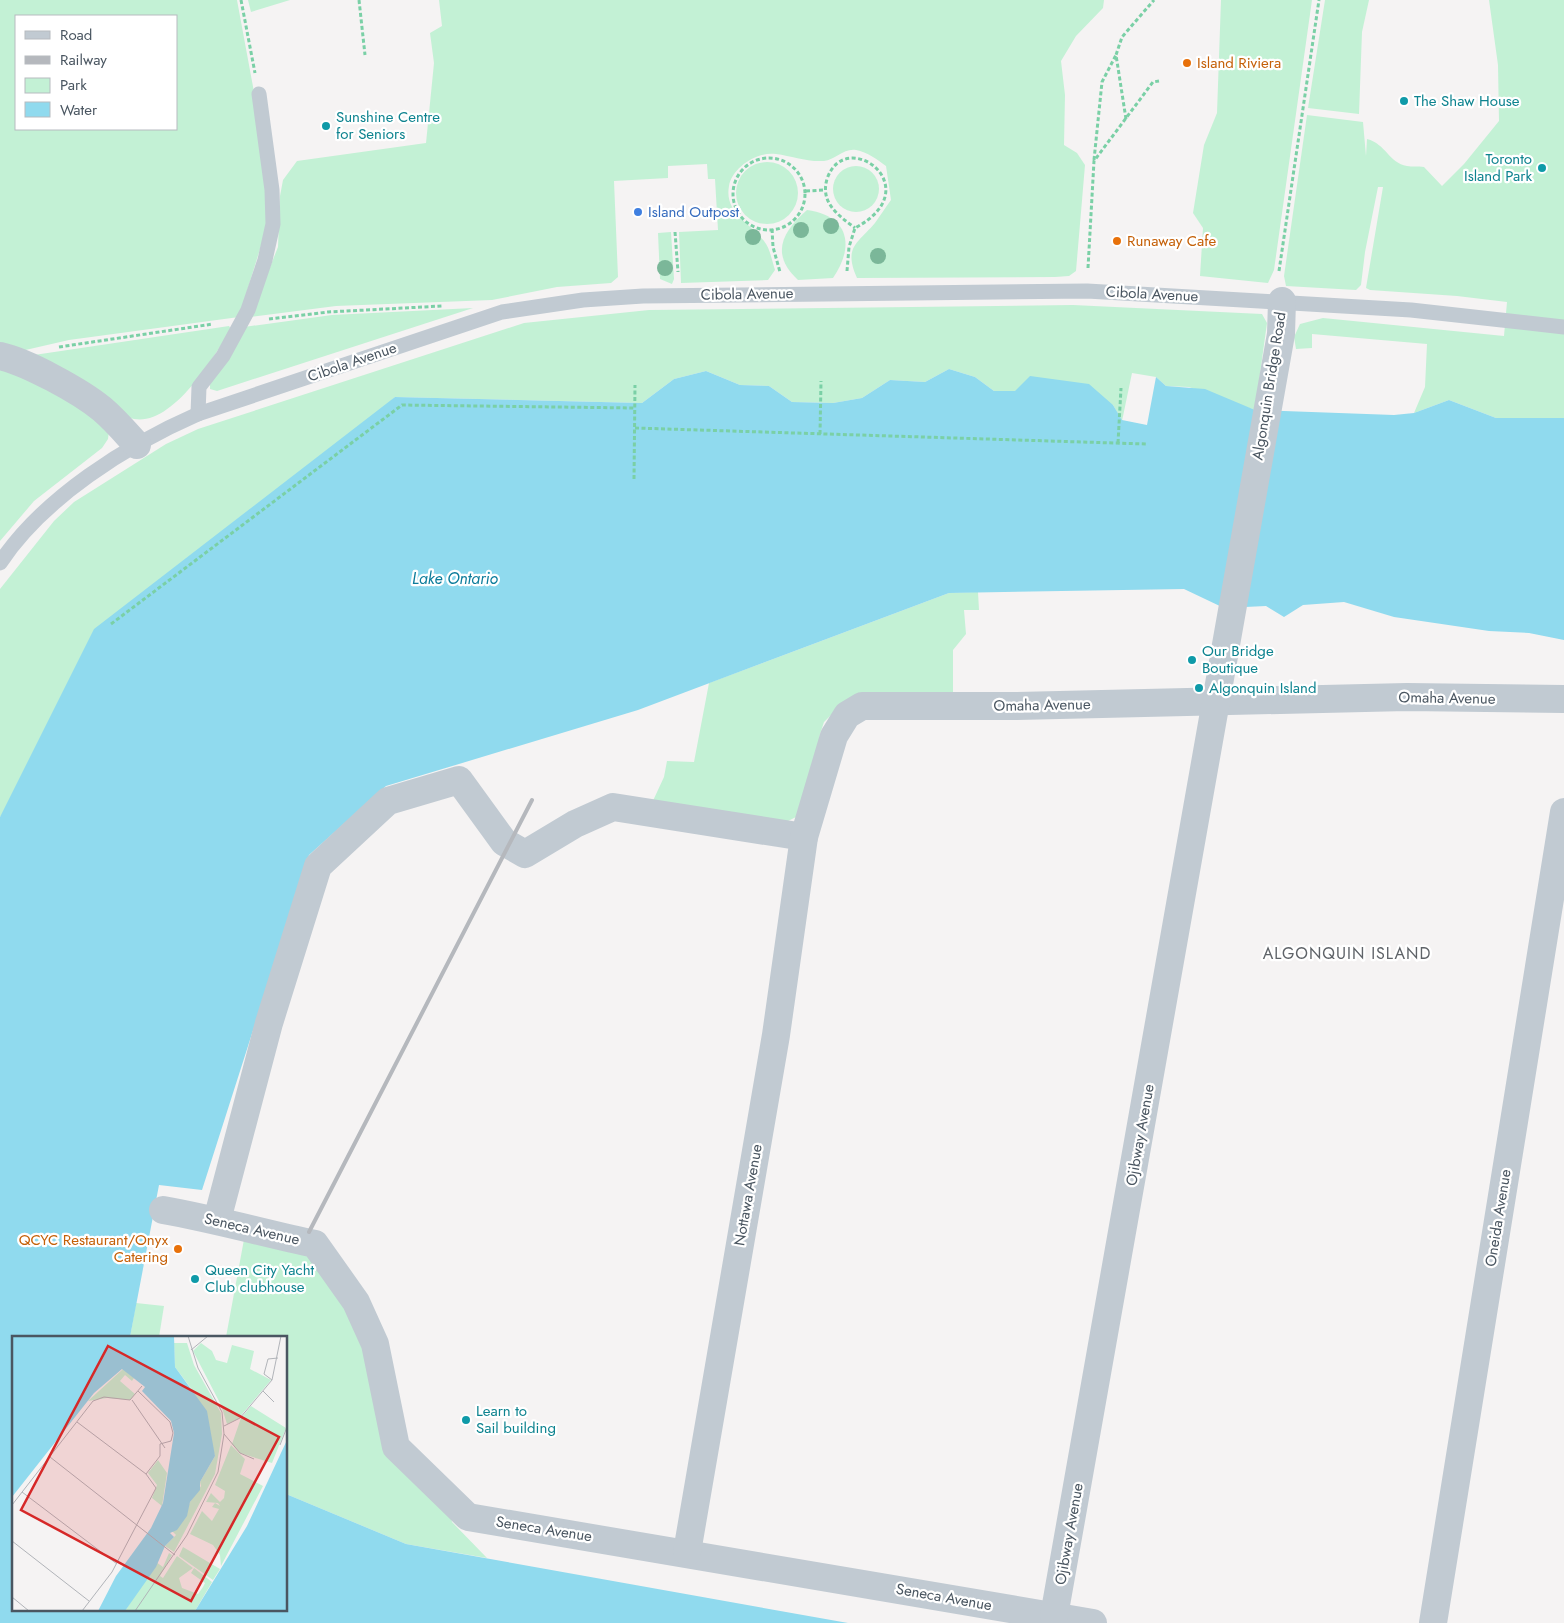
<svg xmlns="http://www.w3.org/2000/svg" width="1564" height="1623" viewBox="0 0 1564 1623" font-family="Jost,sans-serif">
<style>
.green{fill:#c3f1d5;fill-rule:evenodd}
.water{fill:#90daee}
.lines{fill:none;stroke-linecap:round;stroke-linejoin:round}
.path{stroke:#7ad0a6;stroke-width:3;stroke-dasharray:4 2.5;stroke-linecap:butt}
.service{stroke:#c1cad2;stroke-width:15}
.minor{stroke:#c1cad2;stroke-width:28}
.rail{stroke:#b5b8bd;stroke-width:4}
.tree{fill:#7bb799}
.food-dot{fill:#e8710a;stroke:#fff;stroke-width:2}
.culture-dot{fill:#0f9aa8;stroke:#fff;stroke-width:2}
.shop-dot{fill:#3f7fe0;stroke:#fff;stroke-width:2}
.labels{text-anchor:middle;dominant-baseline:central;stroke-width:4.5;stroke-linejoin:round;paint-order:stroke}
.food-label{font-size:15px;fill:#c56008;stroke:#fff;text-anchor:start}
.culture-label{font-size:15px;fill:#0d838f;stroke:#fff;text-anchor:start}
.shop-label{font-size:15px;fill:#366cbe;stroke:#fff;text-anchor:start}
.street-label{font-size:15px;fill:#4a5661;stroke:#fff}
.water-label{font-size:16px;font-style:italic;fill:#0c7c9b;stroke:#fff}
.neighbourhood-label{font-size:16px;letter-spacing:1px;fill:#5f6368;stroke:#fff}
.inset-road{fill:none;stroke:#b1b4b9;stroke-width:1}
.view{fill:#d62828;fill-opacity:0.15;stroke:#d62828;stroke-width:2.5}
.inset-edge{fill:none;stroke:#4a5661;stroke-width:2.5}
</style>
<rect width="100%" height="100%" fill="#f5f3f3"/>
<g class="green">
<path d="M0,0h237l17,92 15,128 -30,97 -170,23 -61,14 -8,-2zM16,16h160v113h-160z"/>
<polygon points="248,0 290,0 251,12"/>
<path d="M439,0h665l-1,8 -27,28 -15,25 4,34 -1,50 13,8 8,12 -9,106 -7,5 -14,1 -198,1c-14,-31 1,-35 18,-55 5,-7 10,-15 16,-23l-5,-34c-8,-6 -19,-14 -30,-16 -12,-2 -21,10 -32,11 -18,1 -32,-5 -48,-7 -19,-3 -44,14 -47,32 -5,27 21,37 35,55 6,7 8,20 11,29l-7,10 -87,3 -2,-51 39,-2 -3,-51h-7l-1,-15 -39,2v12l-54,3 4,96 -7,6 -54,4 -65,13 -156,6 -86,11 28,-70 2,-51 3,-16 14,-19 129,-18 8,-80 -4,-30 12,-7z"/>
<polygon points="1221,0 1312,0 1274,270 1268,283 1200,276 1203,228 1193,213 1204,145 1217,113"/>
<polygon points="1325,0 1369,0 1362,32 1359,114 1308,108"/>
<path d="M1489,0h75v418h-68l-47,-18 -35,13 11,-26 2,-43 -115,-10v14l-16,1 -2,-12 6,-13 23,-6 181,18 3,-34 -50,-6 -87,-6 -4,-2 17,-101h-5l-13,65 -4,33 -5,5 -70,-4 -2,-10 23,-161 56,7 3,34 1,-17c19,5 22,24 40,27 5,1 11,0 17,1l18,19 22,-22 35,-43 -1,-56z"/>
<circle cx="767" cy="193" r="31"/>
<circle cx="856" cy="189" r="23"/>
<path d="M807,210c42,6 48,36 26,68l-35,2c-28,-26 -16,-48 9,-70z"/>
<polygon points="671,232 674,279 672,284 660,279 658,233"/>
<polygon points="1073,305 1262,314 1267,323 1255,410 1189,387 1166,386 1156,377 1132,373 1122,421 1113,405 1015,391 994,391 975,377 949,369 925,382 890,380 862,398 833,403 792,402 769,386 740,385 706,371 674,379 642,403 395,397 0,817 0,589 54,521 74,502 166,444 198,429 524,323 649,310"/>
<polygon points="473,308 217,391 210,389 210,382 244,327 332,315"/>
<path d="M229,326l2,3c-17,28 -58,97 -97,90 -17,-3 -81,-52 -100,-64z"/>
<polygon points="0,366 94,412 109,431 108,439 102,448 34,501 0,541"/>
<polygon points="978,592 979,610 964,610 966,634 953,650 953,694 839,707 824,722 820,734 808,802 798,816 786,822 651,805 664,777 667,761 694,762 709,683 949,593"/>
<polygon points="245,1234 311,1247 353,1304 387,1427 448,1500 452,1522 487,1558 406,1544 286,1494 286,1337 226,1337"/>
<polygon points="136,1303 164,1306 159,1337 130,1337"/>
</g>
<polygon class="water" points="949,369 975,377 994,391 1015,391 1030,376 1089,384 1113,405 1122,420 1147,425 1156,377 1166,386 1205,389 1255,410 1394,415 1414,413 1449,400 1496,418 1564,418 1564,640 1529,633 1489,631 1394,617 1344,602 1303,605 1284,617 1266,606 1224,608 1184,589 949,593 638,710 386,786 309,855 202,1190 159,1185 130,1337 14,1337 14,1609 286,1609 286,1494 406,1544 848,1623 0,1623 0,817 94,629 395,397 642,403 674,379 706,371 740,385 769,386 792,402 833,403 862,398 890,380 925,382"/>
<g class="lines">
<g class="path">
<polyline points="241,0 255,73"/>
<polyline points="359,0 365,55"/>
<polyline points="1126,119 1116,55 1122,37 1154,0"/>
<circle cx="769" cy="194" r="36"/>
<polyline points="1094,160 1102,82 1116,55"/>
<polyline points="806,191 824,190"/>
<polyline points="772,229 773,247 780,272"/>
<polyline points="675,232 678,272"/>
<polyline points="1088,268 1094,161 1153,82 1159,81"/>
<path d="M847,271l2,-24 6,-19c76,-40 -10,-103 -28,-49 -7,24 11,36 28,49"/>
<polyline points="1279,271 1319,0"/>
<polyline points="269,319 328,312 442,306"/>
<polyline points="59,347 213,324"/>
<polyline points="635,428 1146,444"/>
<polyline points="820,434 821,381"/>
<polyline points="1118,443 1121,388"/>
<polyline points="634,479 635,385"/>
<polyline points="111,624 402,405 635,408"/>
</g>
<g class="service">
<polyline points="198,414 199,387 223,356 248,310 265,260 273,224 272,190 259,94"/>
<path d="M0,563c43,-65 127,-118 198,-149l304,-102 81,-12 60,-4 444,-5 324,19 153,17"/>
</g>
<g class="minor">
<path d="M0,356c27,6 80,35 102,53 13,11 24,24 35,36"/>
<path d="M163,1210c51,9 101,23 152,34l41,58 19,42 21,103 72,70 625,106"/>
<polyline points="217,1220 269,1023 318,866 388,801 459,780 504,842 525,854 575,824 613,807 804,837"/>
<polyline points="687,1552 776,1035 804,837 834,736 847,715 862,706 1017,706 1407,697 1564,699"/>
<polyline points="1054,1616 1281,334 1282,301"/>
<polyline points="1433,1623 1564,812"/>
</g>
<polyline class="rail" points="309,1232 532,800"/>
</g>
<g class="tree">
<circle cx="831" cy="226" r="8"/>
<circle cx="801" cy="230" r="8"/>
<circle cx="753" cy="237" r="8"/>
<circle cx="878" cy="256" r="8"/>
<circle cx="665" cy="268" r="8"/>
</g>
<g class="food-dot">
<circle cx="1187" cy="63" r="5"/>
<circle cx="1117" cy="241" r="5"/>
<circle cx="178" cy="1249" r="5"/>
</g>
<g class="culture-dot">
<circle cx="1404" cy="101" r="5"/>
<circle cx="326" cy="126" r="5"/>
<circle cx="1542" cy="168" r="5"/>
<circle cx="1192" cy="660" r="5"/>
<circle cx="1199" cy="688" r="5"/>
<circle cx="195" cy="1279" r="5"/>
<circle cx="466" cy="1420" r="5"/>
</g>
<circle class="shop-dot" cx="638" cy="212" r="5"/>
<g class="labels">
<g class="food-label">
<text x="1197" y="63">Island Riviera</text>
<text x="1127" y="241">Runaway Cafe</text>
<text x="168" y="1240" text-anchor="end">QCYC Restaurant/Onyx<tspan x="168" dy="17">Catering</tspan></text>
</g>
<g class="culture-label">
<text x="1414" y="101">The Shaw House</text>
<text x="336" y="117">Sunshine Centre<tspan x="336" dy="17">for Seniors</tspan></text>
<text x="1532" y="159" text-anchor="end">Toronto<tspan x="1532" dy="17">Island Park</tspan></text>
<text x="1202" y="651">Our Bridge<tspan x="1202" dy="17">Boutique</tspan></text>
<text x="1209" y="688">Algonquin Island</text>
<text x="205" y="1270">Queen City Yacht<tspan x="205" dy="17">Club clubhouse</tspan></text>
<text x="476" y="1411">Learn to<tspan x="476" dy="17">Sail building</tspan></text>
</g>
<g class="shop-label">
<text x="648" y="212">Island Outpost</text>
</g>
<g class="street-label">
<text transform="translate(747 294) rotate(-1)">Cibola Avenue</text>
<text transform="translate(1152 294) rotate(3)">Cibola Avenue</text>
<text transform="translate(352 362) rotate(-19)">Cibola Avenue</text>
<text transform="translate(1269 386) rotate(-81)">Algonquin Bridge Road</text>
<text transform="translate(1447 698) rotate(1)">Omaha Avenue</text>
<text transform="translate(1042 705) rotate(-1)">Omaha Avenue</text>
<text transform="translate(1140 1135) rotate(-80)">Ojibway Avenue</text>
<text transform="translate(748 1195) rotate(-80)">Nottawa Avenue</text>
<text transform="translate(1498 1218) rotate(-81)">Oneida Avenue</text>
<text transform="translate(252 1229) rotate(13)">Seneca Avenue</text>
<text transform="translate(544 1529) rotate(9)">Seneca Avenue</text>
<text transform="translate(1069 1534) rotate(-80)">Ojibway Avenue</text>
<text transform="translate(944 1597) rotate(10)">Seneca Avenue</text>
</g>
<g class="water-label">
<text x="455" y="578">Lake Ontario</text>
</g>
<g class="neighbourhood-label">
<text x="1347" y="953">ALGONQUIN ISLAND</text>
</g>
</g>
<g transform="translate(12 1336)">
<rect width="275" height="275" fill="#f5f3f3"/>
<path d="M162,7h13l7,22 27,48 1,21 -7,40 -41,78 -9,-6 11,-11 -4,-4 12,-13 6,-16 11,-16 -1,-4 15,-26 -22,-65 -18,-24zM189,7l11,8 4,9 11,3 5,-18 22,6 -4,18 21,11 -33,39 -11,5 -6,-19 -28,-54zM111,33l11,9 -2,3 -7,-6 -5,6 15,13 -5,6 -23,-2 -19,3zM239,70l35,22 -14,35 -32,-10 -8,-9 9,-26zM219,109l14,14 -5,15 23,12 -42,80 -1,-11 -7,-10 -23,-11 12,-23 10,10 7,-12 -7,-2 3,-4 5,3 -2,-3 -12,-1 5,-9 9,9 4,-4 1,-7 -10,-6zM146,124l9,13 -5,33 -10,-8 5,-13 -9,-12zM171,211l37,22 -7,11 -34,-24zM157,217l3,2 -12,21 3,2 14,-22 16,12 -14,10 3,10 16,6 5,-7 2,-4 -14,-10 3,-5 18,14 -17,29h-70l31,-49 7,5z" fill="#c3f1d5"/>
<path d="M0,0h162l1,31 32,44 8,45 -15,26v8l-10,12 -3,14 -10,14 -7,3 4,4 -9,9 -9,21 -31,44h-27l18,-35 35,-48 12,-25 11,-70 -3,-12 -29,-30 3,-4 -23,-18 -28,24 -82,104zM275,104v171h-92l52,-85z" fill="#90daee"/>
<path class="inset-road" d="M179,14l17,-14M260,44l-8,-6 4,-15 10,-1M126,55l32,31 3,11 -2,8 -11,3v12l-14,18M251,55l11,11M120,64l33,48M65,86l69,52 10,14 -44,84 -30,39M212,90l16,-8 32,-38 9,-44M212,98l16,19 14,6M268,109l7,-18M38,121l125,98M10,156l95,72M0,169l81,-104 11,-4 26,3 12,-14M0,205l77,60M0,261l17,14M123,275l52,-76 31,-63 6,-38 -2,-22 -24,-44 -10,-32"/>
<path class="view" d="M96,10l171,91 -88,164 -170,-91z"/>
<rect width="275" height="275" class="inset-edge"/>
</g>
<rect x="15" y="15" width="162" height="115" fill="#ffffff" stroke="#b7bbc0"/>
<rect x="25" y="31" width="25" height="8" fill="#c1cad2" stroke="#b7bbc0"/>
<text x="60" y="40" font-size="15" fill="#4a5661">Road</text>
<rect x="25" y="56" width="25" height="8" fill="#b5b8bd" stroke="#b7bbc0"/>
<text x="60" y="65" font-size="15" fill="#4a5661">Railway</text>
<rect x="25" y="78" width="25" height="15" fill="#c3f1d5" stroke="#b7bbc0"/>
<text x="60" y="90" font-size="15" fill="#4a5661">Park</text>
<rect x="25" y="102" width="25" height="15" fill="#90daee" stroke="#b7bbc0"/>
<text x="60" y="115" font-size="15" fill="#4a5661">Water</text>
</svg>
